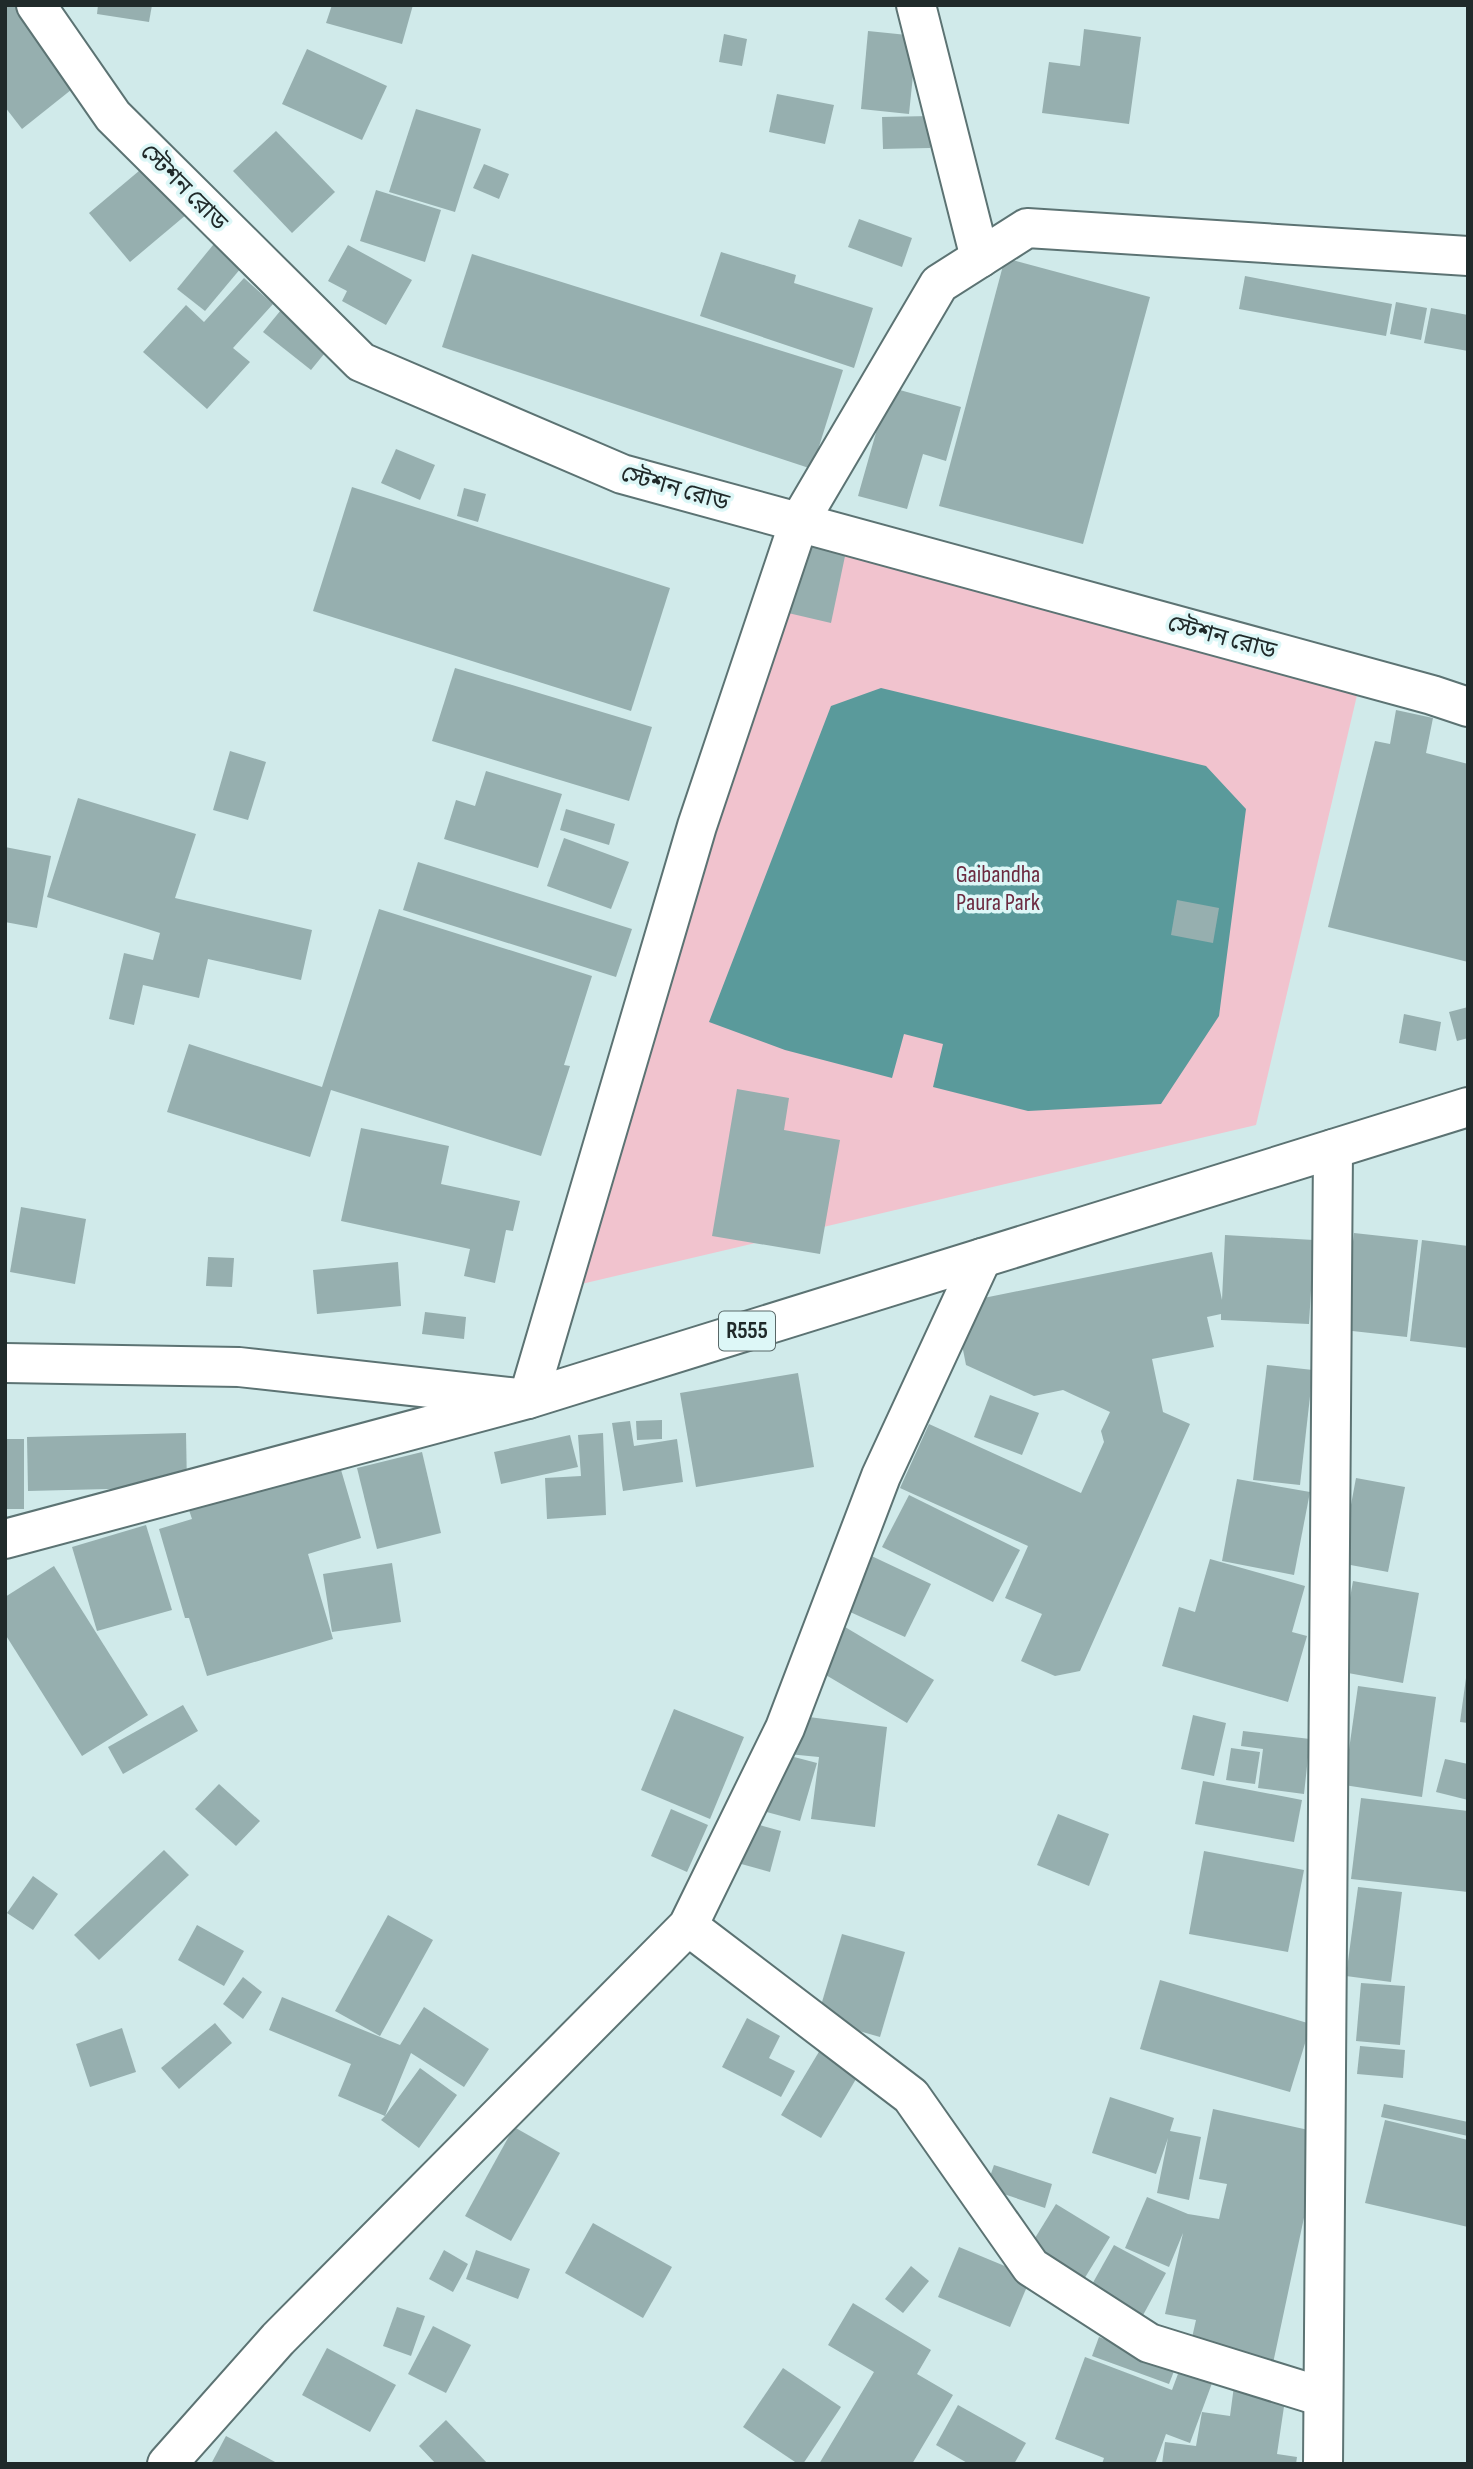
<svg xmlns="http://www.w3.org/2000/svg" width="1473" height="2469" viewBox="0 0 1473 2469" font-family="'Sofia Sans Condensed','Noto Sans Bengali',sans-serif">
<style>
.green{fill:#f1c3ce}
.water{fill:#5a9a9b}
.building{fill:#96afaf}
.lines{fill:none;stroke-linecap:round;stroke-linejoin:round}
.street-casing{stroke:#5c7373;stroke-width:42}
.secondary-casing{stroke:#5c7373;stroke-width:42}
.primary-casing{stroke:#5c7373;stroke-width:42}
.street{stroke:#fff;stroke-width:38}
.secondary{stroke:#fff;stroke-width:38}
.primary{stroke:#fff;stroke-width:38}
.labels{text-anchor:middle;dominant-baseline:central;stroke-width:7;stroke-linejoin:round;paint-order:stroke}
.shield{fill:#ddf7f7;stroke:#596868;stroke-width:2}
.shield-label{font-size:23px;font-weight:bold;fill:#202a2a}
.street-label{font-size:24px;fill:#202a2a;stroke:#ddf7f7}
.park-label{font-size:24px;fill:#6c2a40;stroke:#ddf7f7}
</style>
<rect width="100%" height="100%" fill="#d0eaea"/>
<polygon class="green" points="804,530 1358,691 1256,1125 573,1286"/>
<polygon class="water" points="881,688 1206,766 1246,809 1219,1016 1161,1104 1028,1111 933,1087 943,1044 904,1034 892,1078 785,1050 709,1022 831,706"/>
<g class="building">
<polygon points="5,5 21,5 81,82 22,129 5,107"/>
<polygon points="98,5 152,5 149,22 97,14"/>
<polygon points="332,5 413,5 402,44 326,23"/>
<polygon points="1084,29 1141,37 1129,124 1042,113 1049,62 1080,66"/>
<polygon points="868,31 917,36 909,114 861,109"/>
<polygon points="724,34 747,39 742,66 719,62"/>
<polygon points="307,49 387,86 362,140 282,104"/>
<polygon points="777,94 834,105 825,144 769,132"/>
<polygon points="416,109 481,129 455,212 389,192"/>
<polygon points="930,116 930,148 883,149 882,117"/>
<polygon points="276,131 335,192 292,233 233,171"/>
<polygon points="152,160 193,209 130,262 89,213"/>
<polygon points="484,164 509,174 499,199 473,188"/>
<polygon points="376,190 441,210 425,262 360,241"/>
<polygon points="859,219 912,238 902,267 848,247"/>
<polygon points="218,239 246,262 205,311 177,289"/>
<polygon points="348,245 412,280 386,325 342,301 347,291 328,281"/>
<polygon points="721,252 796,275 794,283 873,308 854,368 700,316"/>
<polygon points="472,254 843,370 812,469 442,347"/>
<polygon points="1005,258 1150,297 1083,544 939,506"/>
<polygon points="1245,276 1392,304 1386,336 1239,309"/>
<polygon points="244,278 273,304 233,348 250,362 207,409 143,352 186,305 204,322"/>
<polygon points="1396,302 1427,308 1421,340 1390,334"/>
<polygon points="285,305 333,343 311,370 263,332"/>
<polygon points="1431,308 1468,315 1468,351 1424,343"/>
<polygon points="889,387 961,407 946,461 923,454 907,509 858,496"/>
<polygon points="396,449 435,465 420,500 381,483"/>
<polygon points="352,487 670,588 631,711 313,611"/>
<polygon points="464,488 486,494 478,522 457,516"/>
<polygon points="789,524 849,537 831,623 771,609"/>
<polygon points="455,668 652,727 629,801 432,741"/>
<polygon points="1396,710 1433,718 1426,753 1468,764 1468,962 1328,927 1375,741 1390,744"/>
<polygon points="230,751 266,762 248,820 213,810"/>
<polygon points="486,771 562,794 538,868 444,839 456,800 475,806"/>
<polygon points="78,798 196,834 175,898 312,930 301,980 208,959 199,998 143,985 134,1025 109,1019 124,953 153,960 160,933 47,897"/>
<polygon points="566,809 615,824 609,845 560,830"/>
<polygon points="564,838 629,862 611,909 547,886"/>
<polygon points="5,847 51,856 37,928 5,922"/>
<polygon points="418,862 632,929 616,977 403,910"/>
<polygon points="1177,900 1219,908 1213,943 1171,935"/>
<polygon points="379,909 592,976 564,1065 570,1066 541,1156 331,1090 310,1157 167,1112 189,1044 322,1087"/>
<polygon points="1468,1007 1468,1038 1457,1041 1449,1012"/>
<polygon points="1404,1014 1441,1022 1436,1051 1399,1043"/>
<polygon points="737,1089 789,1098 784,1130 840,1140 820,1254 712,1236"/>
<polygon points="361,1128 449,1146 441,1184 520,1201 513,1231 506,1230 495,1283 464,1276 470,1249 341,1221"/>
<polygon points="21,1207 86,1219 75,1284 10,1272"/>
<polygon points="1354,1233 1418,1240 1407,1337 1343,1330"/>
<polygon points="1225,1235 1314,1240 1309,1324 1221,1320 1221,1314 1207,1317 1214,1347 1152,1359 1163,1412 1190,1424 1080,1671 1055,1676 1021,1661 1042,1614 1005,1598 1028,1546 900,1488 929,1424 1081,1493 1104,1442 1101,1431 1110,1412 1063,1390 1034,1396 966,1365 954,1304 1212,1252 1222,1300"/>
<polygon points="1422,1240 1468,1246 1468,1348 1410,1341"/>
<polygon points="208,1257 234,1258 232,1287 206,1286"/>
<polygon points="398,1262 401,1306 317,1314 313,1270"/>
<polygon points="425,1312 466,1317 464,1339 422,1334"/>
<polygon points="1267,1365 1313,1370 1300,1485 1253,1480"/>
<polygon points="798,1373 814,1467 696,1487 680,1393"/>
<polygon points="990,1395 1039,1413 1022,1455 974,1437"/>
<polygon points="662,1420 662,1439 637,1440 636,1421"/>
<polygon points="630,1421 634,1446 677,1439 683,1482 623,1491 612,1423"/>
<polygon points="186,1433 187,1487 28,1491 27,1437"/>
<polygon points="603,1433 606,1515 547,1519 545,1478 581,1476 578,1435"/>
<polygon points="570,1435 578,1467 501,1484 494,1452"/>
<rect x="5" y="1439" width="19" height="70"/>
<polygon points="422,1452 441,1533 377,1549 357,1468"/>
<polygon points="339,1463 361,1538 308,1554 333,1639 207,1676 189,1618 185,1618 159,1529 192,1519 188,1507"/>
<polygon points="1356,1478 1405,1487 1388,1572 1340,1563"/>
<polygon points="1237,1479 1310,1492 1294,1575 1222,1561"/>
<polygon points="909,1495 1020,1550 993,1602 882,1547"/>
<polygon points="146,1525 172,1610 97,1631 72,1547"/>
<polygon points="863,1552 931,1584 905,1637 837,1606"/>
<polygon points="1210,1559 1305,1586 1292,1632 1307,1636 1288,1702 1162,1666 1179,1607 1195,1612"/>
<polygon points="392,1563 401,1622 332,1632 323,1574"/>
<polygon points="54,1566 148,1715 82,1756 5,1634 5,1597"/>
<polygon points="1353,1581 1419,1593 1403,1683 1337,1671"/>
<polygon points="840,1624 934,1680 907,1723 814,1668"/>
<polygon points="1466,1678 1468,1679 1468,1723 1460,1722"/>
<polygon points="1358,1686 1436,1697 1422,1797 1344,1785"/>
<polygon points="183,1705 198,1731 123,1774 108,1747"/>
<polygon points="674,1709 744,1737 710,1819 641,1790"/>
<polygon points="793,1715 887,1727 875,1827 811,1819 819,1757 788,1754"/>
<polygon points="1193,1715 1226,1723 1214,1776 1181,1769"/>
<polygon points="1243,1731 1310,1739 1304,1794 1258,1788 1263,1749 1241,1746"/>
<polygon points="1231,1748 1260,1752 1255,1784 1226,1780"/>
<polygon points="775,1752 817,1763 800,1821 759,1810"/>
<polygon points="1445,1759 1468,1764 1468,1800 1436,1792"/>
<polygon points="1203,1781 1302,1800 1294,1842 1195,1824"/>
<polygon points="219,1784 260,1821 236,1846 195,1809"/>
<polygon points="1361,1798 1468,1811 1468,1892 1351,1879"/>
<polygon points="671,1809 708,1825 687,1872 651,1856"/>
<polygon points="1058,1814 1109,1834 1089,1886 1037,1865"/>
<polygon points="745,1821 781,1831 770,1872 734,1862"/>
<polygon points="164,1850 189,1875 99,1960 74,1935"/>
<polygon points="1204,1851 1304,1870 1288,1952 1189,1934"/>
<polygon points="33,1876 58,1894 33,1930 7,1913"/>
<polygon points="1358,1887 1402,1892 1391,1982 1346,1976"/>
<polygon points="388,1915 433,1940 380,2036 335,2011"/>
<polygon points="197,1925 244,1951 224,1986 178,1960"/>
<polygon points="842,1934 905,1952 880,2037 817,2019"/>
<polygon points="243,1977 262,1992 243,2019 223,2004"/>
<polygon points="1160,1980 1311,2024 1290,2092 1140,2049"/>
<polygon points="1361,1983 1405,1986 1400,2045 1356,2041"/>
<polygon points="282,1997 400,2045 424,2007 489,2049 464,2087 411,2053 385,2116 420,2068 457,2095 419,2148 381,2120 385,2116 338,2096 351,2064 269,2030"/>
<polygon points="747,2018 780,2036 769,2058 795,2071 781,2097 722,2067"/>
<polygon points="215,2023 232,2043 179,2089 161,2068"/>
<polygon points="122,2028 136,2072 90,2087 76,2044"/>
<polygon points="823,2045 862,2069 821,2138 781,2115"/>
<polygon points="1360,2046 1405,2050 1403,2078 1357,2074"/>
<polygon points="1110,2097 1174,2118 1170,2131 1201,2137 1189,2200 1157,2193 1168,2138 1156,2174 1092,2153"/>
<polygon points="1384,2104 1468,2122 1468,2136 1381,2117"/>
<polygon points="1213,2109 1322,2133 1272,2368 1189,2351 1196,2320 1165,2314 1183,2233 1169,2267 1125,2248 1147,2197 1188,2214 1219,2219 1227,2184 1199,2179"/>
<polygon points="1385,2120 1468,2140 1468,2227 1365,2203"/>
<polygon points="514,2127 560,2153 511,2241 465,2216"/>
<polygon points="994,2165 1052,2184 1045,2208 986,2188"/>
<polygon points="1056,2204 1110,2237 1081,2284 1027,2251"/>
<polygon points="593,2223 672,2267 643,2318 565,2273"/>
<polygon points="1114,2245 1166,2273 1142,2317 1090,2288"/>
<polygon points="959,2247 1031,2277 1010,2327 938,2297"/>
<polygon points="444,2250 468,2264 453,2292 429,2279"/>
<polygon points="476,2250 530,2269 518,2299 466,2279"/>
<polygon points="911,2266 929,2281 903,2313 885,2299"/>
<polygon points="853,2303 931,2350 917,2374 953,2395 912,2464 819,2464 874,2372 828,2345"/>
<polygon points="397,2307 425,2316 411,2356 383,2346"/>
<polygon points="433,2326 471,2345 446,2393 408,2374"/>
<polygon points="1099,2337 1176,2366 1169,2384 1092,2356"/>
<polygon points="327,2348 396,2385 370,2432 302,2395"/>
<polygon points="1085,2357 1172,2390 1182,2363 1215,2375 1190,2443 1166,2434 1155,2464 1102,2464 1104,2458 1055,2439"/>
<polygon points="783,2368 841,2407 803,2464 798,2464 743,2427"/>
<polygon points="1234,2386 1286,2393 1277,2454 1297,2457 1296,2464 1162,2464 1165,2442 1196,2446 1202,2412 1230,2416"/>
<polygon points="958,2405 1026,2443 1014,2464 969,2464 936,2445"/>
<polygon points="446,2420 488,2464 436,2464 419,2446"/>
<polygon points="226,2436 279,2464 211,2464"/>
</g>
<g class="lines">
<g class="street-casing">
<g id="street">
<polyline points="916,5 980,258"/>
<polyline points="688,1926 911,2096 1031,2267 1149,2343 1323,2397"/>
<polyline points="167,2464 278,2339 688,1926 785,1728 881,1476 982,1258"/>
</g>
</g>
<g class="secondary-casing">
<g id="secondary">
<polyline points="36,5 113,116 361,362 622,474 1432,695 1468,707"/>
<polyline points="5,1539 528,1399 697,826 799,522 939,284 1027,228 1468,256"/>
<polyline points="1323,2464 1333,1149"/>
</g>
</g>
<g class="primary-casing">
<polyline id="primary" points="5,1363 239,1367 528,1399 1468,1107"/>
</g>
<use href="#street" class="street"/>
<use href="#secondary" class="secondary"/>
<use href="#primary" class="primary"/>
</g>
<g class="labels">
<rect class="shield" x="719" y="1311.5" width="56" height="39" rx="5"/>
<g class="shield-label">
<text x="747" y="1331">R555</text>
</g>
<g class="street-label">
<text transform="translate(184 187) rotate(45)">স্টেশন রোড</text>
<text transform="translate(675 488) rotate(16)">স্টেশন রোড</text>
<text transform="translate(1222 637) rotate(15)">স্টেশন রোড</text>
</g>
<g class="park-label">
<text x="998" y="874">Gaibandha<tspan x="998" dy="28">Paura Park</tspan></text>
</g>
</g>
<rect width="1473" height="2469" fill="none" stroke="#202a2a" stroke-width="14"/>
</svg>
